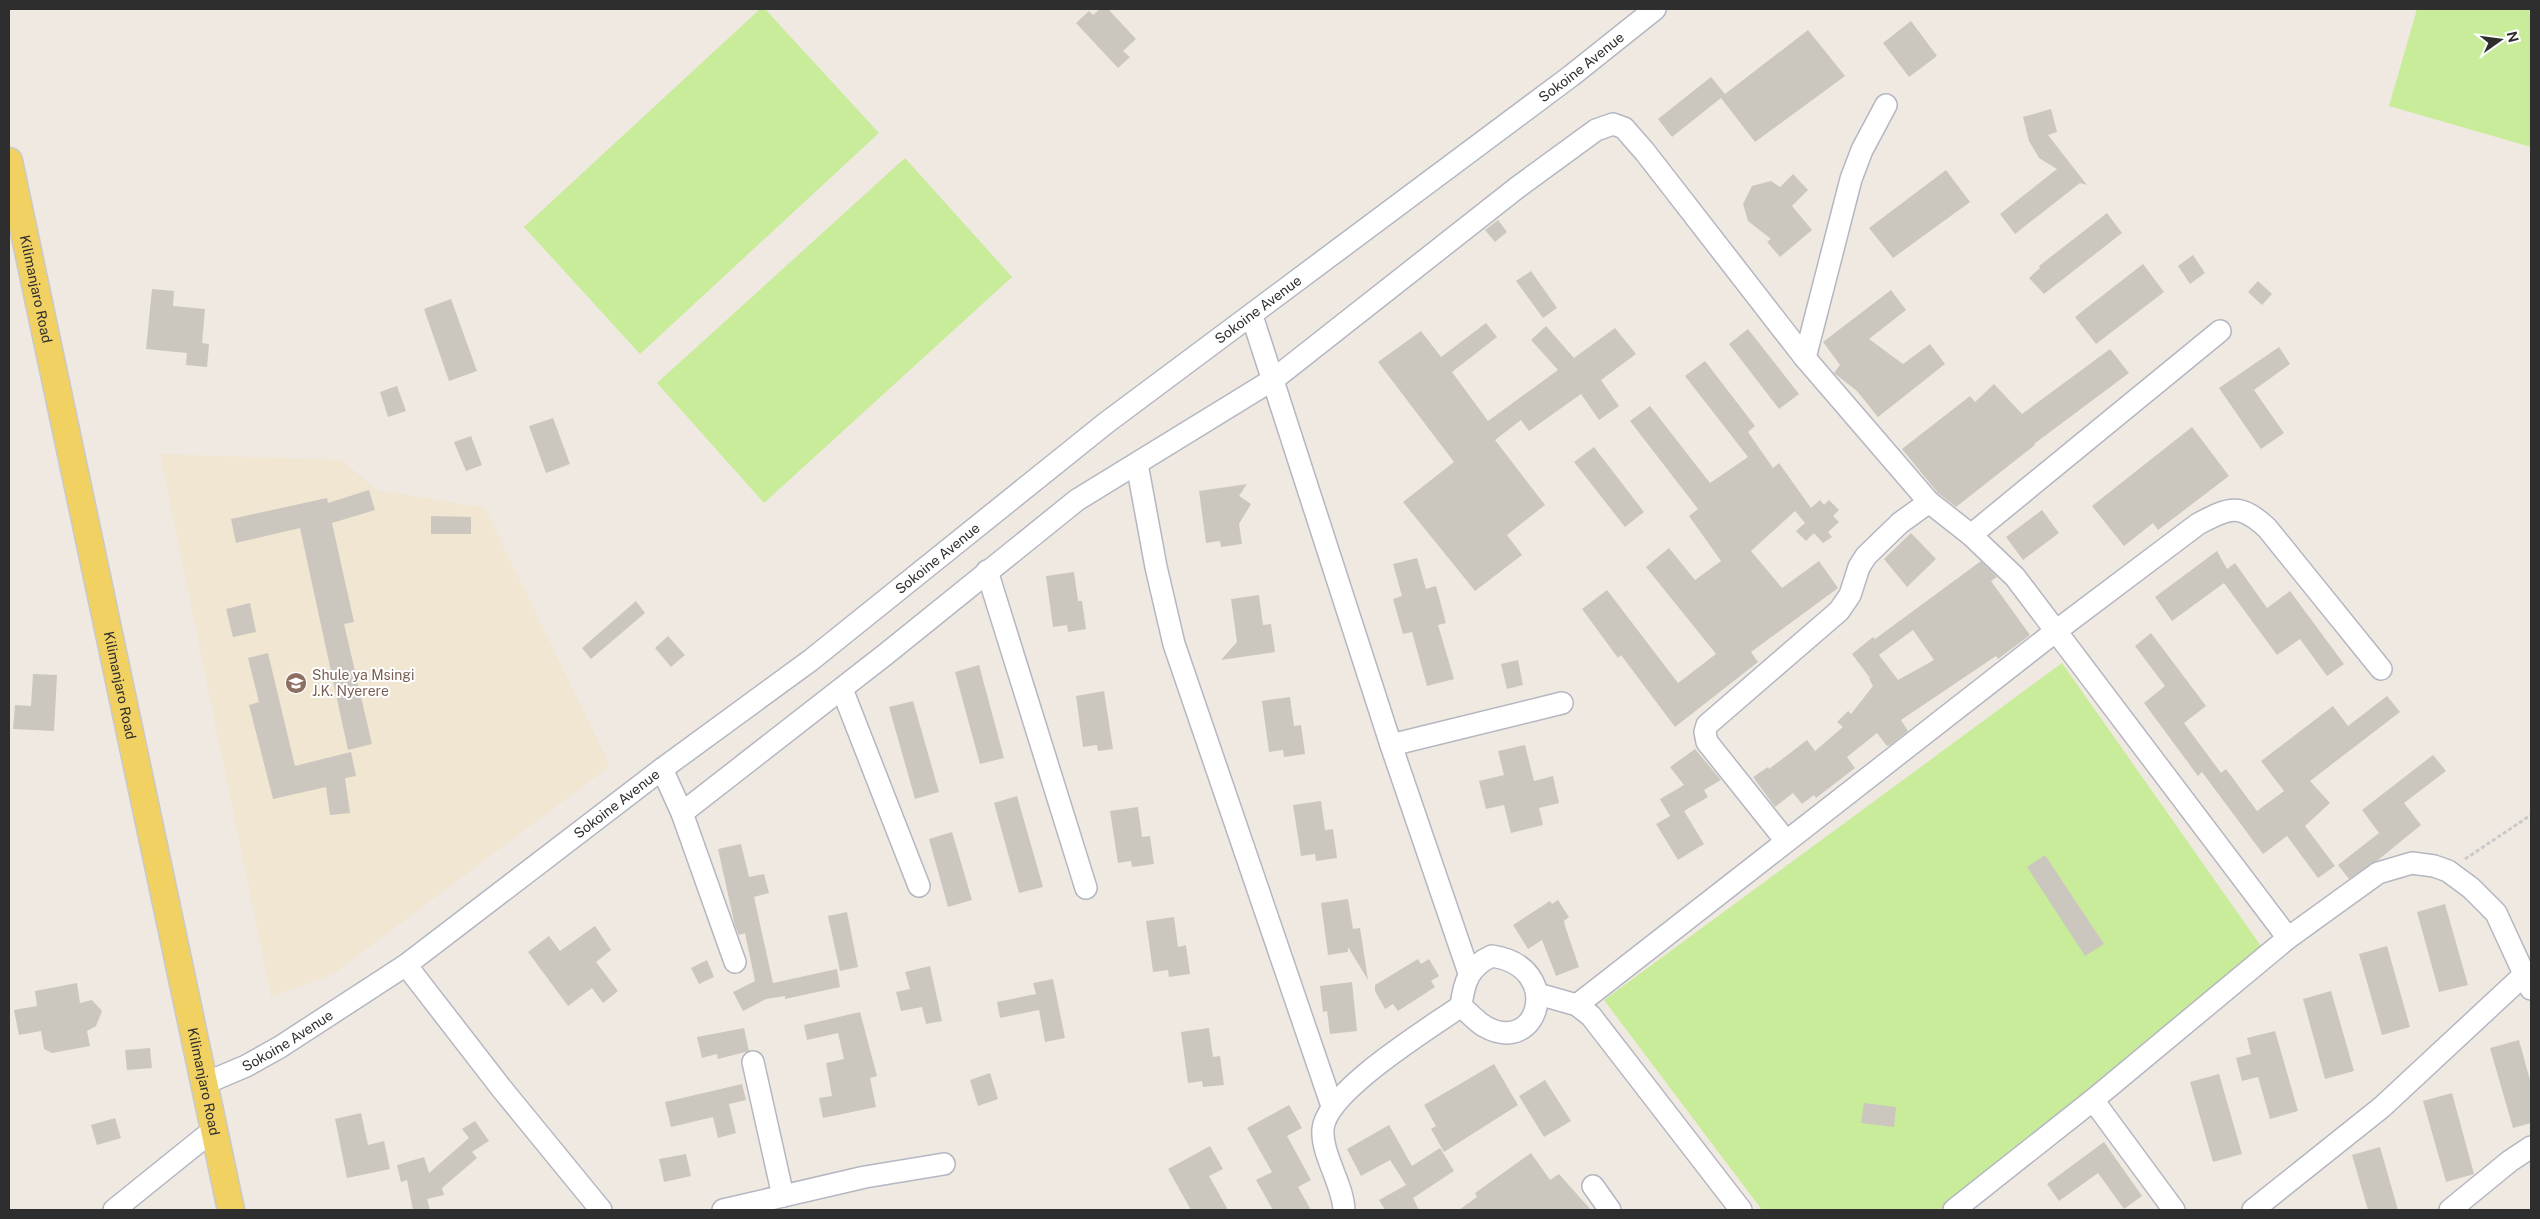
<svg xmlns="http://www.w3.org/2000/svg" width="2540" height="1219" viewBox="0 0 2540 1219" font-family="'Public Sans',sans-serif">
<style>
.education{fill:#f0e6d1}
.pitch{fill:#c9ec9a}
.building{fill:#cbc7bf;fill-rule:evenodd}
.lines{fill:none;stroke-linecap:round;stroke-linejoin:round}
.minor-casing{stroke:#b4b7c1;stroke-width:24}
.major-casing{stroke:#c9c9c9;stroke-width:29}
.path{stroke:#c9c9c9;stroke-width:3;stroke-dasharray:4 2.5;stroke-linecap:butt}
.minor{stroke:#fff;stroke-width:21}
.major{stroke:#f2d163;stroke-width:26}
.labels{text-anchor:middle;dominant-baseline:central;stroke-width:4;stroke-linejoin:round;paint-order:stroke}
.street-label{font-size:14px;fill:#2e2e2e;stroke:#fff}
.education-label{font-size:14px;fill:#785e54;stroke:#fff;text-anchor:start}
</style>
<rect width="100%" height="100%" fill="#efe9e1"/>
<polygon class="education" points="160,454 342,460 376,490 485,508 610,766 333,974 271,997"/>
<g class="pitch">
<polygon points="760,9 765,9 879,133 640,354 524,227"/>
<polygon points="2417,9 2531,9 2531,147 2389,106"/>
<polygon points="905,158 1012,277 764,503 657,383"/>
<polygon points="2062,663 2268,956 1939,1210 1762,1210 1604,1000"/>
</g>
<g class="building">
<polygon points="1100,9 1108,9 1136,39 1123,51 1130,57 1118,68 1076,23 1089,11 1093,15"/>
<polygon points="1911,21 1937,56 1909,77 1883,43"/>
<polygon points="1808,30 1845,76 1755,142 1721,98 1672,137 1658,119 1711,77 1725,94"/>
<polygon points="2051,109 2057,132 2048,135 2087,185 2080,183 2015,234 2000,214 2057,169 2039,158 2029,141 2023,117"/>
<polygon points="1946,170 1970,202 1893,258 1869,228"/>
<polygon points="1793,174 1808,190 1792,206 1812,230 1780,257 1767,242 1771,239 1748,221 1743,204 1752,186 1771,181 1780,187"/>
<polygon points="2107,213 2122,233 2044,294 2029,278 2040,268 2039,266"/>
<polygon points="1498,220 1507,232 1495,242 1485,230"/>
<polygon points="2193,255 2205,273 2190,284 2178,266"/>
<polygon points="2143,264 2164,292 2096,344 2075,317"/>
<polygon points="1531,271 1557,308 1543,318 1516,281"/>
<polygon points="2258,281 2272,294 2262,305 2248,292"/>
<polygon points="152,289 174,291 173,306 205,309 202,343 209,344 207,367 186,365 187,353 146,349"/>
<polygon points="1891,290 1906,310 1869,339 1903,364 1930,344 1945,364 1878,417 1857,391 1834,373 1840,365 1823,342"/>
<polygon points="451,299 477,371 449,381 424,309"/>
<polygon points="1486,323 1497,337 1452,372 1488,421 1558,370 1531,340 1546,326 1574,358 1615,328 1636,354 1601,380 1619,406 1599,420 1581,394 1529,431 1521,420 1495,440 1545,505 1507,535 1522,555 1475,591 1403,502 1454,462 1378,362 1421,331 1441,357"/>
<polygon points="1748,329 1799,394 1779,409 1729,344"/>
<polygon points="2279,347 2290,364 2254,390 2284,433 2261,449 2219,388"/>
<polygon points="2110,349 2129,373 2034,444 2035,445 1956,507 1938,493 1902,449 1970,396 1975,402 1994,384 2022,414"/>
<polygon points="1705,361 1755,426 1748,432 1773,468 1779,463 1811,508 1820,500 1824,505 1829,500 1839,510 1833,516 1839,522 1828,532 1832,537 1823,543 1814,533 1806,541 1796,531 1805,523 1795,511 1751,551 1782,588 1819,561 1838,588 1751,652 1758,662 1675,727 1621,655 1618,658 1582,609 1607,590 1678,683 1716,654 1646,567 1669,548 1695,580 1721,561 1689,516 1698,509 1630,421 1650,406 1710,483 1748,457 1685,376"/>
<polygon points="397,386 406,411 388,417 380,392"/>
<polygon points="553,418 570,464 546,473 529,426"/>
<polygon points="2192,427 2229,476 2158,530 2153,523 2124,546 2092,506"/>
<polygon points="471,436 482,465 466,471 454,442"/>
<polygon points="1594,447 1644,512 1625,527 1574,462"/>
<polygon points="1247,484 1239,496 1251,504 1239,524 1242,544 1221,547 1220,541 1206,543 1199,491"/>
<polygon points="369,490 375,510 332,523 354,622 344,624 372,744 348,750 300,528 236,543 231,519 327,498 328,503"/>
<polygon points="2042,510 2059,533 2023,560 2006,537"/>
<polygon points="431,516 471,517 471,534 431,534"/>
<polygon points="1911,533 1936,559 1907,587 1884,559"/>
<polygon points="2217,551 2227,569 2235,563 2267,608 2290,591 2344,664 2327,676 2300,639 2277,655 2224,583 2172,621 2155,597"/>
<polygon points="1417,558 1426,589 1436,586 1446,623 1438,625 1454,679 1427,686 1412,632 1403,634 1393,599 1402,596 1393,564"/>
<path d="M1981,561l16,16 -6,4 39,54 -32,24 -2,-3 -95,64 7,11 -18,14 -3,1 -10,-13 -30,24 8,11 -39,30 -2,-3 -12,9 -9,-11 -18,14 -22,-30 15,-10 1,2 38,-29 8,11 28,-24 -6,-5 11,-11 3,3 22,-28 -4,-7 1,-1 -18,-24 21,-17 2,2zM1913,630l21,30 -36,20 -19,-25z"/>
<polygon points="1074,572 1078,601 1082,601 1086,629 1068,632 1067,625 1053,627 1046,576"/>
<polygon points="1259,595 1263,625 1271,624 1275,652 1221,660 1237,642 1231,599"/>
<polygon points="636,601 645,613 591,659 582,648"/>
<polygon points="250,603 256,632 233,637 226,609"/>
<polygon points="2151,633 2206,706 2184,723 2221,773 2226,769 2257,811 2284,791 2261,761 2333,706 2348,726 2387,696 2400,712 2310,781 2330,803 2305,826 2335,866 2318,878 2287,836 2263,854 2202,772 2198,776 2144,703 2165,686 2135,646"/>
<polygon points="668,636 685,655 671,667 655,648"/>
<polygon points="268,653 295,766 351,752 356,776 345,778 350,813 330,815 326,787 273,799 249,705 259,702 248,658"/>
<polygon points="1518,660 1523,685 1507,689 1501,664"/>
<polygon points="979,665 1004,758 980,764 955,672"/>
<polygon points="33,674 57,675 54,731 13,729 15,705 31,706"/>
<polygon points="1104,691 1113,749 1098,751 1097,745 1083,747 1076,696"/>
<polygon points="1290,697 1294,726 1301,725 1305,754 1284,757 1283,750 1269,752 1262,701"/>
<polygon points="913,701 939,792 915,799 889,707"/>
<polygon points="1525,745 1534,781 1553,776 1559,803 1539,808 1543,825 1511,833 1504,805 1486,809 1479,781 1504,775 1498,751"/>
<polygon points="1695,749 1721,780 1704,790 1708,797 1684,811 1704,844 1678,860 1656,824 1670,816 1660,799 1684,785 1670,767"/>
<polygon points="2433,755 2446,771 2404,803 2421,825 2378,860 2349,879 2338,865 2379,833 2362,810"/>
<polygon points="1017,796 1043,887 1019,893 994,803"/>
<polygon points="1321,801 1325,830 1333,829 1337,858 1316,861 1315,854 1301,856 1293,805"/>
<polygon points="1138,807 1142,837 1150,836 1154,864 1132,867 1131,861 1118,863 1110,811"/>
<polygon points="952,832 972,900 948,907 929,839"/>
<polygon points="741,844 749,877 764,874 769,893 754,897 773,983 837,969 840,987 785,999 785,996 766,999 743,1011 733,992 755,981 745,933 739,935 735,926 718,849"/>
<polygon points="2045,855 2104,944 2085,956 2027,867"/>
<polygon points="1348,899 1353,929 1360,928 1368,980 1348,947 1348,952 1328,955 1321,903"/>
<polygon points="1558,900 1569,917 1564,921 1565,926 1579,967 1556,976 1542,940 1528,949 1513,925 1550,901 1552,904"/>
<polygon points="2445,904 2468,985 2439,992 2417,912"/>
<polygon points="847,912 858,967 840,971 828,916"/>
<polygon points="1174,917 1178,947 1186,945 1190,974 1169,977 1168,970 1153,972 1146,921"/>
<polygon points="595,926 611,950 596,962 618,991 603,1003 592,988 568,1006 528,952 549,936 560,951"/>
<polygon points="2387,946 2410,1027 2382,1035 2359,954"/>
<polygon points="1418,959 1421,964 1429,959 1439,976 1431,981 1435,987 1398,1011 1393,1004 1385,1009 1375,991 1375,985"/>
<polygon points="707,960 714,977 699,984 691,968"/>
<polygon points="930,966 942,1021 926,1024 922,1007 901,1011 896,992 910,989 905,972"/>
<polygon points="1053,979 1065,1038 1045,1042 1039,1010 1000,1018 997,1002 1036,994 1033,983"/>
<polygon points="1352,982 1357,1031 1330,1034 1327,1011 1323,1012 1320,986"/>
<polygon points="77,983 80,1003 92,1000 102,1011 96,1026 87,1031 90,1046 52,1053 44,1049 41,1031 19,1035 14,1010 37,1006 35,991"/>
<polygon points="2331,991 2354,1071 2325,1079 2303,999"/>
<polygon points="860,1012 877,1076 870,1078 876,1107 823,1118 819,1098 832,1096 826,1063 844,1059 838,1033 807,1040 804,1025"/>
<polygon points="744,1028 749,1051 718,1059 717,1054 702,1058 697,1037"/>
<polygon points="1209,1028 1213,1057 1220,1056 1224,1085 1203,1087 1202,1081 1188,1083 1181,1032"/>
<polygon points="2275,1031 2298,1111 2270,1119 2258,1077 2242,1081 2236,1058 2251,1054 2247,1038"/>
<polygon points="2519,1040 2531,1084 2531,1123 2513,1128 2490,1048"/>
<polygon points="150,1048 152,1068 127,1070 125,1050"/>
<polygon points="1494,1064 1518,1105 1444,1152 1431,1129 1436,1126 1424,1105"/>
<polygon points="990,1073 998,1099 978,1106 970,1080"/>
<polygon points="2219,1074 2242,1154 2213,1162 2190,1082"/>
<polygon points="1545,1080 1571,1121 1544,1137 1519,1096"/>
<polygon points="742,1084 746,1100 729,1104 736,1133 718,1138 713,1117 671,1127 665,1102"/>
<polygon points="2452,1093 2474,1174 2446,1182 2423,1101"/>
<polygon points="1864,1103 1896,1107 1894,1127 1861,1123"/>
<polygon points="1289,1105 1302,1128 1287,1136 1311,1180 1298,1187 1311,1210 1273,1210 1256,1180 1272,1172 1247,1128"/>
<polygon points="361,1113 368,1145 384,1141 390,1169 347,1178 335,1119"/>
<polygon points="115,1118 121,1138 97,1145 91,1125"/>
<polygon points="475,1121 489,1141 472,1152 477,1158 442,1188 444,1195 427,1199 430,1210 413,1210 407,1180 401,1182 397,1165 424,1157 429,1173 469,1138 462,1129"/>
<polygon points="1389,1125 1412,1166 1440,1148 1454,1171 1413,1198 1419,1210 1385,1210 1379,1200 1406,1185 1390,1160 1361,1176 1347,1149"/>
<polygon points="2104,1142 2142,1196 2124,1209 2098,1173 2059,1201 2047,1184"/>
<polygon points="1210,1146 1223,1169 1209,1176 1228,1210 1191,1210 1168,1169"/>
<polygon points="2380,1147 2398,1210 2368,1210 2352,1155"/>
<polygon points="1531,1153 1550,1180 1559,1174 1591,1210 1459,1210 1477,1197 1475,1193"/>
<polygon points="686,1154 691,1176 664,1182 659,1159"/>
</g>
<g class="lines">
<g class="minor-casing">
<g id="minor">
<polyline points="1252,316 1391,745 1469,973"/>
<polyline points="1805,358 1851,179 1862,150 1886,105"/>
<polyline points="1137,464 1156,567 1174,644 1332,1106"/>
<polyline points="1971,535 2220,331"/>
<polyline points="987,571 1086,888"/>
<polyline points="842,689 919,886"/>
<polyline points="1391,745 1562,703"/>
<polyline points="662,769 682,813 735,962"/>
<polyline points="682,813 886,654 1077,500 1274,379 1518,187 1596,130 1613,124 1624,128 1645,152 1805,358 1929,502 1971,535 2015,577 2288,938"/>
<polyline points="1786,841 1707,742 1705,732 1707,725 1839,611 1850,595 1859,567 1866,556 1900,523 1929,502"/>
<path d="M1492,956c73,11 47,102 -8,70 -8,-5 -16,-14 -23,-20 3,-24 8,-40 31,-50z"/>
<polyline points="406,965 502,1089 601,1210"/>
<polyline points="1538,994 1577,1005 1591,1016 1741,1210"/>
<path d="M1577,1005l479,-374 142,-107c32,-17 42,-21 69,4l114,141"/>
<polyline points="753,1062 783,1196"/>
<path id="s1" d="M206,1083l40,-17 34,-19 126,-82 256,-196 149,-109 295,-237 465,-347 84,-67"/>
<polyline points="2093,1100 2174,1210"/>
<polyline points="1593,1186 1610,1210"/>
<polyline points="114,1210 212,1131"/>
<polyline points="723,1210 865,1177 944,1164"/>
<path d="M1344,1210c-1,-26 -23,-56 -21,-81 3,-38 107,-101 138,-123"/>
<polyline points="1954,1210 2093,1100 2288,938 2378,873 2412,863 2434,866 2448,871 2471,888 2496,913 2531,989"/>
<polyline points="2253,1210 2382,1107 2525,974"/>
<polyline points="2450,1210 2510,1161 2531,1147"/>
</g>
</g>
<g class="major-casing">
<g id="major">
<path id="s2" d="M9,161l222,1049"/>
</g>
</g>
<polyline class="path" points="2465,859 2531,815"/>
<use href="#minor" class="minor"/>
<use href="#major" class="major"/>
</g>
<defs>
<g id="school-disc" transform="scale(1.125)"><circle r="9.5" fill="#8d6e63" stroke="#fff"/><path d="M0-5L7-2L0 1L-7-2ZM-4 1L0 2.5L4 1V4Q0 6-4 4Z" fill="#fff"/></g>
</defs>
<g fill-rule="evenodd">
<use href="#school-disc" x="296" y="683"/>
</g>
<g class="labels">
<g class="street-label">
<text stroke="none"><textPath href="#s1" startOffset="1712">Sokoine Avenue</textPath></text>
<text stroke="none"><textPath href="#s2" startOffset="131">Kilimanjaro Road</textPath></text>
<text stroke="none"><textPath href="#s1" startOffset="1308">Sokoine Avenue</textPath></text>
<text stroke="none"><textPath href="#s1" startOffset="902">Sokoine Avenue</textPath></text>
<text stroke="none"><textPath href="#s2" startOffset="536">Kilimanjaro Road</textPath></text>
<text stroke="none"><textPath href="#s1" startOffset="498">Sokoine Avenue</textPath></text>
<text stroke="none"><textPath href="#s1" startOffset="92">Sokoine Avenue</textPath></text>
<text stroke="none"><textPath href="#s2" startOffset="941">Kilimanjaro Road</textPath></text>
</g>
<g class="education-label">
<text x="312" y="675">Shule ya Msingi<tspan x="312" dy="16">J.K. Nyerere</tspan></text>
</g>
</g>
<rect width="2540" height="1219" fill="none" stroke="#2e2e2e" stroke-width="20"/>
<g transform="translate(2500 40) rotate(76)" stroke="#ffffff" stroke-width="4" paint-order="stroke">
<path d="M0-4L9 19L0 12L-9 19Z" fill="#2e2e2e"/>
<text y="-8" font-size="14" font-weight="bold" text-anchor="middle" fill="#2e2e2e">N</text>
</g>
</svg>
